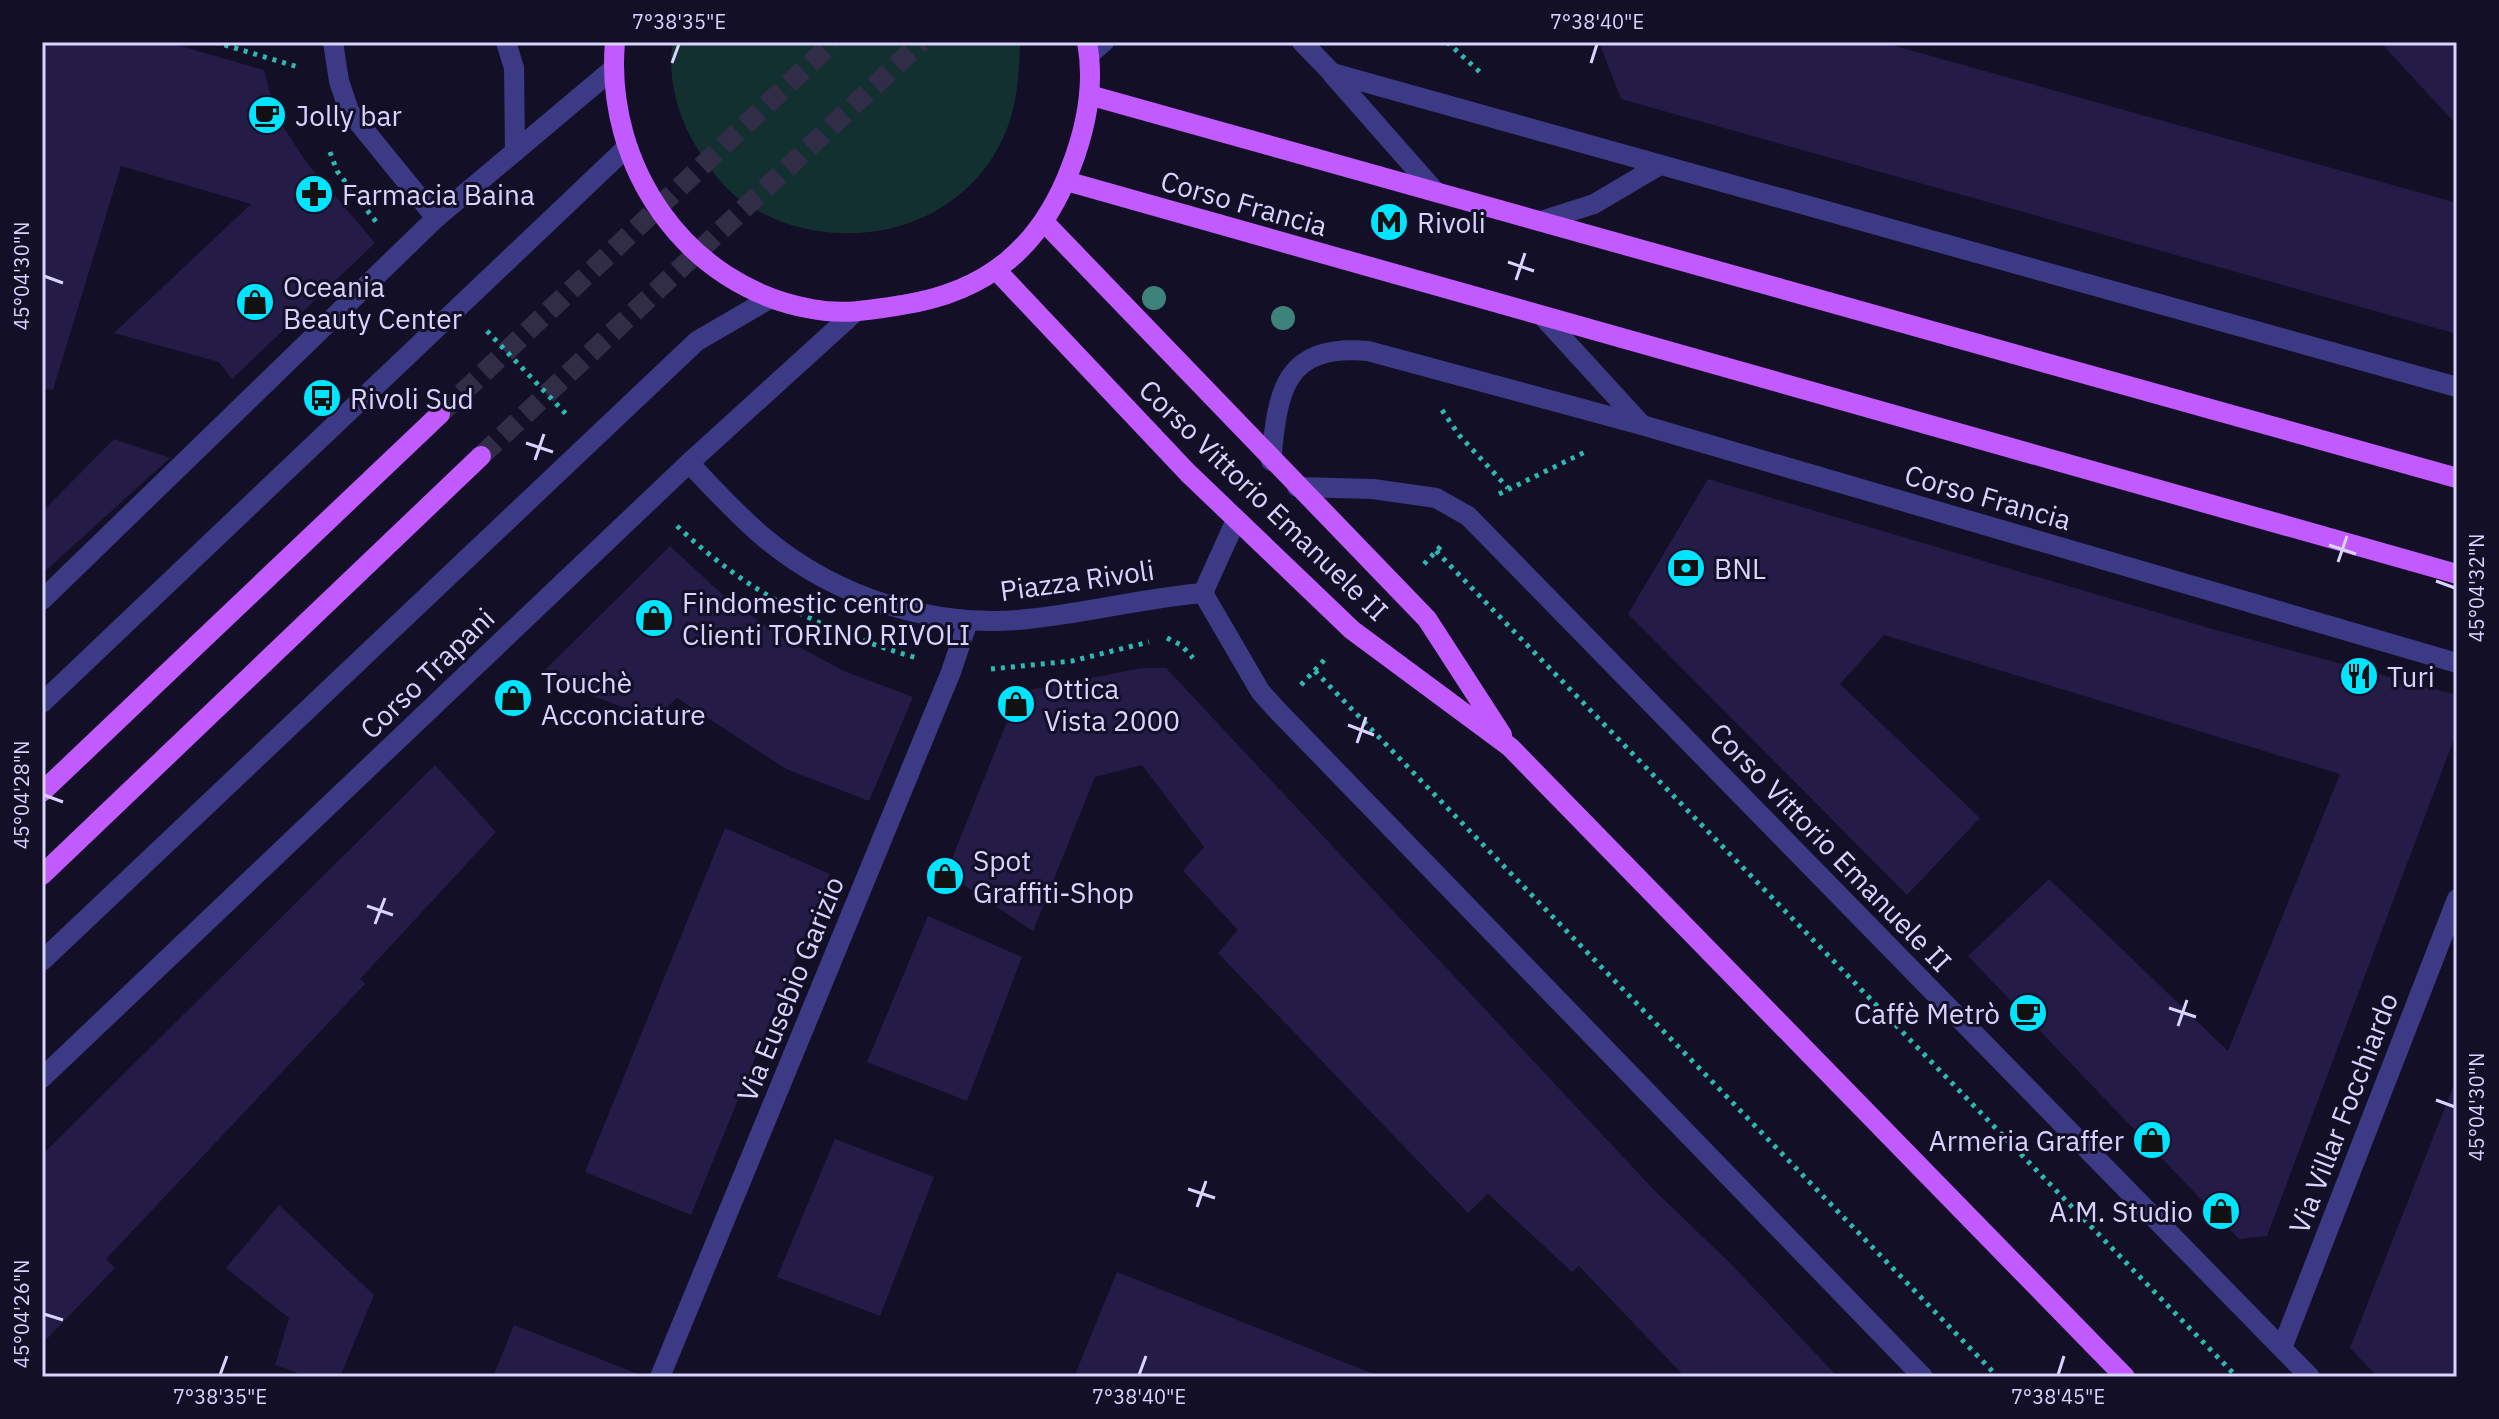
<svg xmlns="http://www.w3.org/2000/svg" width="2499" height="1419" viewBox="0 0 2499 1419" font-family="'IBM Plex Sans',sans-serif">
<style>
.green{fill:#12302f}
.building{fill:#241b47}
.lines{fill:none;stroke-linecap:round;stroke-linejoin:round}
.primary-tunnel{stroke:#312d47;stroke-width:20;stroke-dasharray:20 10;stroke-linecap:butt}
.path{stroke:#2fb8b0;stroke-width:5;stroke-dasharray:4 6;stroke-linecap:butt}
.lane{stroke:#3d3a85;stroke-width:20}
.street{stroke:#3d3a85;stroke-width:20}
.primary{stroke:#c25bff;stroke-width:20}
.tree{fill:#3d827b}
.ticks{fill:none;stroke:#d9d4ff;stroke-width:3}
.labels{text-anchor:middle;dominant-baseline:central;stroke-width:6;stroke-linejoin:round;paint-order:stroke}
.poi-label{font-size:28px;fill:#d9d4ff;stroke:#130f26;text-anchor:start}
.street-label{font-size:28px;fill:#d9d4ff;stroke:#130f26}
.neatline{fill:none;stroke:#d9d4ff;stroke-width:3}
.ticks-label{font-size:20px;text-anchor:middle;fill:#d9d4ff}
</style>
<rect width="100%" height="100%" fill="#130f26"/>
<path class="green" d="M673,42h347c-1,38 -3,72 -22,106 -48,89 -168,109 -250,57 -25,-15 -44,-44 -58,-69 -14,-28 -23,-63 -17,-94z"/>
<g class="building">
<polygon points="42,42 167,42 264,70 276,116 307,163 375,243 232,379 219,362 114,333 251,204 121,166 53,390 42,388"/>
<polygon points="1599,42 1881,42 2457,203 2457,334 1621,99"/>
<polygon points="2380,42 2457,42 2457,125"/>
<polygon points="114,439 170,458 42,574 42,512"/>
<polygon points="1708,479 2216,630 2457,695 2457,731 2267,1236 2239,1239 1968,956 2049,879 2228,1051 2340,774 1884,635 1840,684 1980,818 1907,895 1628,614"/>
<polygon points="670,546 724,596 786,640 846,672 913,697 869,801 786,769 677,698 654,719 539,676"/>
<polygon points="1142,668 1166,668 1654,1190 1729,1262 1838,1377 1685,1377 1579,1266 1572,1272 1488,1194 1468,1213 1218,953 1238,930 1183,871 1204,847 1142,765 1095,777 1033,931 946,873 1019,692"/>
<polygon points="435,765 496,832 360,979 365,984 106,1259 115,1268 42,1344 42,1155"/>
<polygon points="725,828 830,874 691,1215 585,1172"/>
<polygon points="928,916 1022,957 967,1101 867,1062"/>
<polygon points="2453,1087 2457,1087 2457,1377 2378,1377 2350,1348"/>
<polygon points="835,1139 934,1177 880,1316 777,1277"/>
<polygon points="279,1205 374,1295 340,1377 309,1377 275,1365 289,1318 226,1268"/>
<polygon points="1117,1272 1376,1375 1375,1377 1074,1377"/>
<polygon points="514,1325 638,1374 638,1377 493,1377"/>
</g>
<g class="lines">
<g class="primary-tunnel">
<polyline points="440,414 833,42"/>
<polyline points="481,456 921,42"/>
</g>
<g class="path">
<polyline points="215,42 298,67"/>
<polyline points="1447,42 1482,74"/>
<polyline points="330,152 337,171 377,223"/>
<polyline points="487,331 566,414"/>
<polyline points="1442,410 1459,435 1508,488"/>
<polyline points="1499,494 1587,451"/>
<path d="M677,526c72,68 146,105 240,132"/>
<polyline points="1436,551 2237,1377"/>
<polyline points="1424,564 1442,545"/>
<polyline points="1167,638 1181,645 1193,658"/>
<polyline points="991,669 1072,661 1149,642"/>
<polyline points="1315,671 1998,1377"/>
<polyline points="1301,685 1327,657"/>
</g>
<g class="lane">
<polyline points="42,703 625,149"/>
<polyline points="42,961 697,341 771,298"/>
</g>
<g class="street">
<polyline points="333,42 339,81 349,111 436,218"/>
<polyline points="506,42 514,68 515,152"/>
<polyline points="1302,42 1332,73 2457,387"/>
<polyline points="1090,54 1104,42"/>
<polyline points="1332,74 1435,191"/>
<polyline points="1541,221 1594,204 1660,165"/>
<polyline points="1545,319 1642,425"/>
<path d="M1271,461c7,-70 12,-117 97,-110l274,74 815,238"/>
<path d="M689,463c25,26 50,54 78,77 72,59 168,89 261,79 59,-6 116,-21 175,-26"/>
<polyline points="1297,487 1373,489 1436,498 1468,516 2310,1377"/>
<polyline points="1203,593 1260,691 1276,709 1923,1377"/>
<polyline points="1203,593 1236,520"/>
<polyline points="42,600 436,218 613,69"/>
<polyline points="42,1078 689,463 854,313"/>
<polyline points="2282,1348 2457,899"/>
<polyline points="660,1377 951,672 968,621"/>
</g>
<g class="primary">
<path d="M615,42c-11,124 71,245 197,267 31,6 60,1 90,-4 85,-13 139,-58 169,-138 15,-39 24,-83 16,-125"/>
<polyline points="1089,95 2457,478"/>
<polyline points="1066,181 2457,574"/>
<polyline points="1045,223 1427,619 1502,735"/>
<polyline points="998,272 1188,473 1352,630 1510,747 2125,1377"/>
<polyline points="42,792 440,414"/>
<polyline points="42,875 481,456"/>
</g>
</g>
<g class="tree">
<circle cx="1154" cy="298" r="12"/>
<circle cx="1283" cy="318" r="12"/>
</g>
<path class="ticks" d="M672,63l7,-19M1591,63l6,-19M1508,262l26,9M44,276l19,7M1516,280l9,-27M526,443l27,9M535,460l9,-26M2329,545l27,9M2338,562l9,-26M2436,581l19,7M1348,725l26,10M1357,743l9,-26M44,795l19,7M367,906l26,9M375,924l10,-26M2169,1008l27,9M2178,1026l9,-26M2436,1100l19,7M1188,1189l27,9M1197,1207l9,-26M44,1314l19,6M220,1375l7,-19M1139,1375l7,-19M2058,1375l6,-19"/>
<defs>
<g id="cafe-disc" transform="scale(2)"><circle r="9.5" fill="#00e5ff" stroke="#130f26"/><path d="M-5.5-4.5H6V0H3Q3 3.5 0 3.5H-2.5Q-5.5 3.5-5.5 0ZM3-3.2v2h1.7v-2ZM-6 4.5H4V6H-6Z" fill="#111"/></g>
<g id="pharmacy-disc" transform="scale(2)"><circle r="9.5" fill="#00e5ff" stroke="#130f26"/><path d="M-2-6h4v4h4v4h-4v4h-4v-4h-4v-4h4Z" fill="#111"/></g>
<g id="metro-disc" transform="scale(2)"><circle r="9.5" fill="#00e5ff" stroke="#130f26"/><path d="M-5.5 5V-5H-3L0 0L3-5H5.5V5H3V-.5L0 4L-3-.5V5Z" fill="#111"/></g>
<g id="shop-disc" transform="scale(2)"><circle r="9.5" fill="#00e5ff" stroke="#130f26"/><path d="M-5-2.5h2.3a2.7 3.5 0 0 1 5.4 0H5L5.5 6h-11ZM-1.5-2.5h3a1.5 2.3 0 0 0-3 0Z" fill="#111"/></g>
<g id="bus-disc" transform="scale(2)"><circle r="9.5" fill="#00e5ff" stroke="#130f26"/><path d="M-5-6H5V4H4V6H2V4H-2V6H-4V4H-5ZM-3.5-4V0h7V-4ZM-3.5 1.2v1.5H-2V1.2ZM2 1.2v1.5H3.5V1.2Z" fill="#111"/></g>
<g id="bank-disc" transform="scale(2)"><circle r="9.5" fill="#00e5ff" stroke="#130f26"/><path d="M-6-4H6V4H-6ZM0-2.3a2.3 2.3 0 1 0 0 4.6a2.3 2.3 0 1 0 0-4.6Z" fill="#111"/></g>
<g id="restaurant-disc" transform="scale(2)"><circle r="9.5" fill="#00e5ff" stroke="#130f26"/><path d="M-5-6h1v4h1v-4h1v4h1v-4h1v5L-1.5 .5V6h-2V.5L-5-1ZM5-6V6H3V1.5H1.5Q1.5-4 5-6Z" fill="#111"/></g>
</defs>
<g fill-rule="evenodd">
<use href="#cafe-disc" x="267" y="115"/>
<use href="#pharmacy-disc" x="314" y="194"/>
<use href="#metro-disc" x="1389" y="222"/>
<use href="#shop-disc" x="255" y="302"/>
<use href="#bus-disc" x="322" y="398"/>
<use href="#bank-disc" x="1686" y="568"/>
<use href="#shop-disc" x="654" y="618"/>
<use href="#restaurant-disc" x="2359" y="676"/>
<use href="#shop-disc" x="513" y="698"/>
<use href="#shop-disc" x="1016" y="704"/>
<use href="#shop-disc" x="945" y="876"/>
<use href="#cafe-disc" x="2028" y="1013"/>
<use href="#shop-disc" x="2152" y="1140"/>
<use href="#shop-disc" x="2221" y="1211"/>
</g>
<g class="labels">
<g class="poi-label">
<text x="295" y="115">Jolly bar</text>
<text x="342" y="194">Farmacia Baina</text>
<text x="1417" y="222">Rivoli</text>
<text x="283" y="286">Oceania<tspan x="283" dy="32">Beauty Center</tspan></text>
<text x="350" y="398">Rivoli Sud</text>
<text x="1714" y="568">BNL</text>
<text x="682" y="602">Findomestic centro<tspan x="682" dy="32">Clienti TORINO RIVOLI</tspan></text>
<text x="2387" y="676">Turi</text>
<text x="541" y="682">Touchè<tspan x="541" dy="32">Acconciature</tspan></text>
<text x="1044" y="688">Ottica<tspan x="1044" dy="32">Vista 2000</tspan></text>
<text x="973" y="860">Spot<tspan x="973" dy="32">Graffiti-Shop</tspan></text>
<text x="2000" y="1013" text-anchor="end">Caffè Metrò</text>
<text x="2124" y="1140" text-anchor="end">Armeria Graffer</text>
<text x="2193" y="1211" text-anchor="end">A.M. Studio</text>
</g>
<g class="street-label">
<text transform="translate(1244 203) rotate(16)">Corso Francia</text>
<text transform="translate(1988 497) rotate(16)">Corso Francia</text>
<text transform="translate(1264 500) rotate(44)">Corso Vittorio Emanuele II</text>
<text transform="translate(1077 580) rotate(-8)">Piazza Rivoli</text>
<text transform="translate(427 673) rotate(-44)">Corso Trapani</text>
<text transform="translate(1831 847) rotate(46)">Corso Vittorio Emanuele II</text>
<text transform="translate(790 989) rotate(-68)">Via Eusebio Garizio</text>
<text transform="translate(2343 1113) rotate(-69)">Via Villar Focchiardo</text>
</g>
</g>
<rect width="2499" height="1419" fill="none" stroke="#130f26" stroke-width="88"/>
<rect x="44" y="44" width="2411" height="1331" class="neatline"/>
<g class="ticks-label">
<text x="679" y="29">7°38'35"E</text>
<text x="1597" y="29">7°38'40"E</text>
<text transform="translate(22 276) rotate(-90)" y="7">45°04'30"N</text>
<text transform="translate(2477 588) rotate(-90)" y="7">45°04'32"N</text>
<text transform="translate(22 795) rotate(-90)" y="7">45°04'28"N</text>
<text transform="translate(2477 1107) rotate(-90)" y="7">45°04'30"N</text>
<text transform="translate(22 1314) rotate(-90)" y="7">45°04'26"N</text>
<text x="220" y="1404">7°38'35"E</text>
<text x="1139" y="1404">7°38'40"E</text>
<text x="2058" y="1404">7°38'45"E</text>
</g>
</svg>
